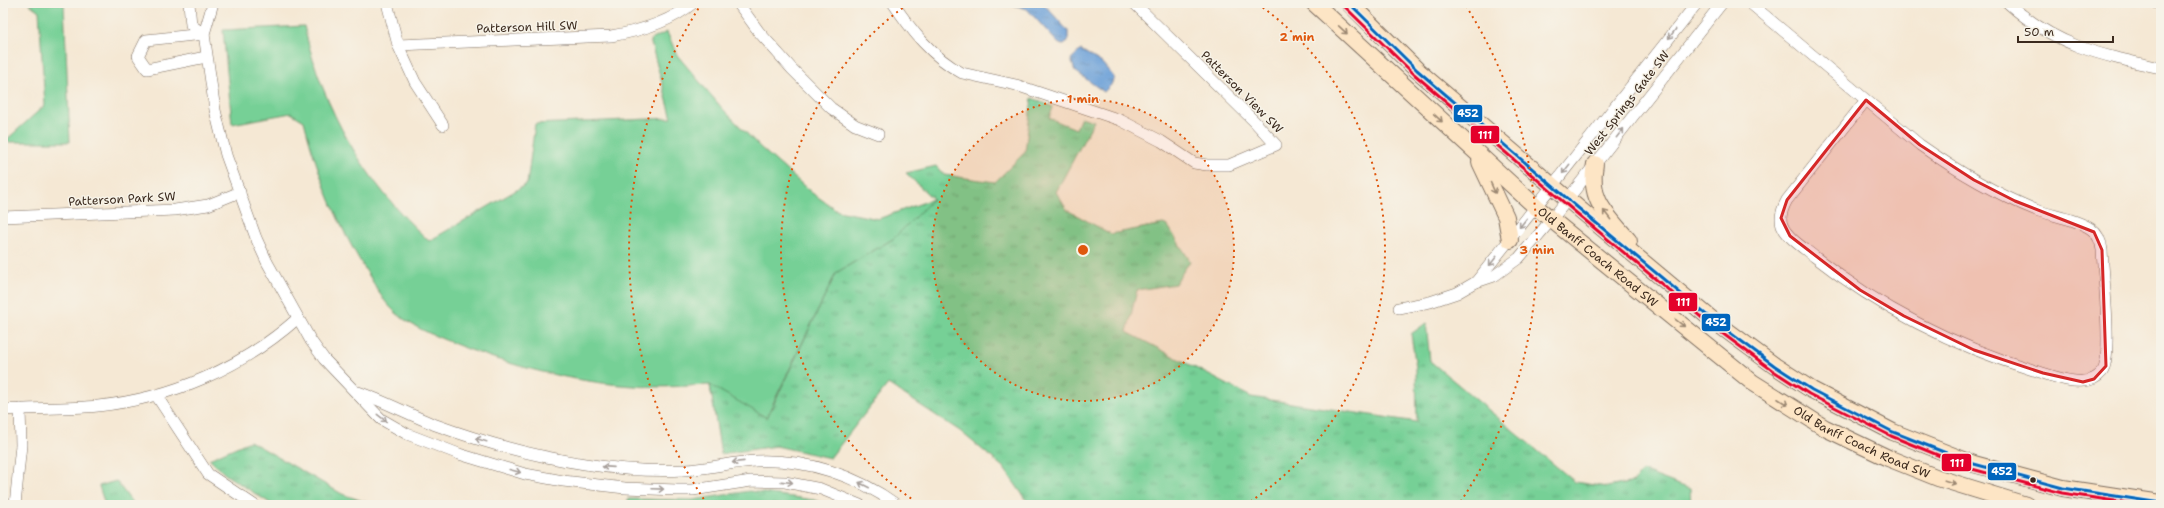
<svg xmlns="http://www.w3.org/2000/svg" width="2164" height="508" viewBox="0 0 2164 508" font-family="'Shantell Sans',sans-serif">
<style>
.grass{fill:#76d096;stroke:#587d5a}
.park{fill:url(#park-tufts);stroke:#587d5a}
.water{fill:url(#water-ripples);stroke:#54657b}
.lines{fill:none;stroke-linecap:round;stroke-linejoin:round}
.minor-casing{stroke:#7c6c5e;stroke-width:12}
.secondary-casing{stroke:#7c6c5e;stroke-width:18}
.minor{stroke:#fff;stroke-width:11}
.secondary{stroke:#fde5c5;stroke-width:16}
.bus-1-casing{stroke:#f7f3e8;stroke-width:6}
.bus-2-casing{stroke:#f7f3e8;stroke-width:6}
.bus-1{stroke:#0065bd;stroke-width:3}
.bus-2{stroke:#e4002b;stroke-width:3}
.oneway{stroke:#9c8872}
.oneway2{stroke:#a79f9a}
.marked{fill:#d62828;fill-opacity:0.2;stroke:#d62828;stroke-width:3;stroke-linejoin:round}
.ring{fill:none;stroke:#df570d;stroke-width:2;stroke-dasharray:2 4}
.bus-dot{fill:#3b2a1e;stroke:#f7f3e8;stroke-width:1.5}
.labels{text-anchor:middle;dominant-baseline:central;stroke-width:3;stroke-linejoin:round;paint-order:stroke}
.street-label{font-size:12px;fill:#3b2a1e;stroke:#f7f3e8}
.centre{fill:#df570d;stroke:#f7f3e8;stroke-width:2}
.ring-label{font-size:12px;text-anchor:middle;font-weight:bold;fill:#df570d;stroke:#f7f3e8;stroke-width:3;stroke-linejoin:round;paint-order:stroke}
.line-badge{stroke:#f7f3e8;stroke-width:1.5}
.badge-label{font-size:11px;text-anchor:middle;font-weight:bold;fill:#fff}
</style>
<defs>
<pattern id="park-tufts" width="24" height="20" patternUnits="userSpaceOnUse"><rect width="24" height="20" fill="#76d096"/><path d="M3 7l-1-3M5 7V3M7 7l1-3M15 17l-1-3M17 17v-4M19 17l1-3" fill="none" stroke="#62a97a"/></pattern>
<pattern id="water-ripples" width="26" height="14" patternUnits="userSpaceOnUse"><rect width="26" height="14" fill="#6ca0d8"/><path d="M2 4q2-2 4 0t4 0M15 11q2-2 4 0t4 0" fill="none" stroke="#5a83af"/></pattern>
</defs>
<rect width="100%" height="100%" fill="#f7f3e8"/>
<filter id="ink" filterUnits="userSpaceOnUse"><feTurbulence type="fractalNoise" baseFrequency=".025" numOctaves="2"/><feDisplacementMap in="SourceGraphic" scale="8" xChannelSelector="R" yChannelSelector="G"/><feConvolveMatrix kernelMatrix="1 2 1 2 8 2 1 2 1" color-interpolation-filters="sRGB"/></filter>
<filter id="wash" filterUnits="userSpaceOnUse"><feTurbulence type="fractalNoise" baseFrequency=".012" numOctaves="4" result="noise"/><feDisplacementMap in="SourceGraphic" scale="16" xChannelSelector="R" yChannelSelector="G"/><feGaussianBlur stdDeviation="0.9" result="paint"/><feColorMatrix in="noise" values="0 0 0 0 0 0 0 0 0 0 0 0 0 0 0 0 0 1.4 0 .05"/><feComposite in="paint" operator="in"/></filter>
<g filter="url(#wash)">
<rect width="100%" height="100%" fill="#f5e8d4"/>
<g class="grass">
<polygon points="28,3 64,3 70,142 4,142 45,105 39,11"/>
<path d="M304,26c19,84 61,157 125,215l98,-57 8,-60 137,-6 -22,-78 17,-8 10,23 44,52 40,41 51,45 26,18 40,8 55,-20 -40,40 -57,34 -70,145 -55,-25 -1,-8c-25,1 -51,3 -76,1 -62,-4 -121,-19 -179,-42 -22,-9 -49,-19 -65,-37 -8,-8 -14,-20 -20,-30 -31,-48 -52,-101 -66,-156l-13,-8 -59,11 -9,-94z"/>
</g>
<g class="park">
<polygon points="1032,98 1053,107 1049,118 1076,129 1081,117 1094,121 1056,192 1067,210 1111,234 1163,224 1168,226 1190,261 1175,284 1137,290 1127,332 1251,397 1417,422 1416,368 1411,334 1426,323 1430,361 1575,482 1607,487 1634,482 1642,471 1690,489 1691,505 1030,505 1003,467 960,431 888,384 830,458 776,446 721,454 710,385 767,418 836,273 893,239 933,199 906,173 936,166 944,175 995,182 1025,152"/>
<polygon points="250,441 342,494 374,505 273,505 226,475 209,459"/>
<polygon points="116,481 134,505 105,505 99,486"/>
<polygon points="749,491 814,500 827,505 628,505 628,499 693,500"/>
</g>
<g class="water">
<polygon points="1007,3 1043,3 1068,31 1068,41 1062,45 1058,43 1027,9"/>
<polygon points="1081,50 1102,63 1114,77 1111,85 1104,92 1075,71 1071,59"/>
</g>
</g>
<g filter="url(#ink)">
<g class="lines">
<g class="minor-casing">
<g id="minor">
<polyline points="189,3 191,25 204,34"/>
<polyline points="213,3 204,34 215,110 226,155 256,238 267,262 311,341 324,359 381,419 407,434 459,454 525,474 563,481 625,488 677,490 693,490 751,481 785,482 821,489 860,505"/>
<path d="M387,3l11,42 213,-9c29,-5 60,-14 82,-33"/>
<polyline points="738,3 759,32 792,69 831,108 855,125 878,134"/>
<path d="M893,3c18,27 39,54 69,70l54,12 104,35 41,21 33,22 13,2h22l47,-20 -22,-24 -120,-118"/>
<path d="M1750,3l170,142c37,26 74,48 116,65 16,6 41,9 55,19 7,5 10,12 11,21 1,23 11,108 0,122 -5,6 -12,9 -19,9 -15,2 -35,-7 -50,-11 -79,-24 -153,-62 -218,-113 -11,-9 -28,-19 -33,-32 -3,-9 1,-18 5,-25l79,-100"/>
<path d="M2008,3c47,43 92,52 153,65"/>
<polyline points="2156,3 2161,4"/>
<polyline points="204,34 146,40 138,56 147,69 206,57"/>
<polyline points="398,45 415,82 443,125"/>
<polyline points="3,217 175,210 208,205 240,192"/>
<polyline points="1476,282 1697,3"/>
<polyline points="1399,308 1430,302 1457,293 1476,282 1494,276 1519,258 1552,219 1722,3"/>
<path d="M358,392c26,9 50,22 75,32 49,18 100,32 152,40 32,5 66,8 99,6 24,-1 47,-8 72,-9 51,-2 100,14 141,44"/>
<polyline points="156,395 208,474 254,505"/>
<path d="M3,410c31,-2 63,-1 95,-4 74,-8 144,-38 200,-88"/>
<polyline points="15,505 21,445 20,409"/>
</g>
</g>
<g class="secondary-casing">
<g id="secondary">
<path id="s1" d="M1314,3l222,204 216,175 73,46 63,30 50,20 88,27"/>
<polyline points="1349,3 1417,70 1577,207 1710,318 1775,366 1812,390 1893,432 1974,464 2063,488 2161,503"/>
<polyline points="1480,162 1506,217 1510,240"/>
<path d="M1595,164c-7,36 12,51 34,77"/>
</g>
</g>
<use href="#minor" class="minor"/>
<use href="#secondary" class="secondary"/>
<g class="bus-1-casing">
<polyline id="bus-1" points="1349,3 1417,70 1577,207 1710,318 1775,366 1812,390 1893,432 1974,464 2063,488 2161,503"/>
</g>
<g class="bus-2-casing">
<polyline id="bus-2" points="1345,7 1414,74 1574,211 1707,322 1772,370 1809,394 1891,436 1972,469 2062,493 2141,505"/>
</g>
<use href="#bus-1" class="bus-1"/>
<use href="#bus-2" class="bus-2"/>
</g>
<defs><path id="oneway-shaft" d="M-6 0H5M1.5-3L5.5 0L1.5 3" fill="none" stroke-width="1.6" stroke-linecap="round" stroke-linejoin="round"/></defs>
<g class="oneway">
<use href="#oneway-shaft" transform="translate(1343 30) rotate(43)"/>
<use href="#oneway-shaft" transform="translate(1438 118) rotate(43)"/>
<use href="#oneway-shaft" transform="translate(1493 188) rotate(66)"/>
<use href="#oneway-shaft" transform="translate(1607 215) rotate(-128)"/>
<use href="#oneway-shaft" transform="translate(1680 323) rotate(38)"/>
<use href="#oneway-shaft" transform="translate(1783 402) rotate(33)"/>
<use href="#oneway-shaft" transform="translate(1950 482) rotate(18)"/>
</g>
<g class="oneway2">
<use href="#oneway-shaft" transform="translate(1672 34) rotate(128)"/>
<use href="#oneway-shaft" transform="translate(1620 133) rotate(-52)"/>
<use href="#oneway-shaft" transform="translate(1566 169) rotate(128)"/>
<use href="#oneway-shaft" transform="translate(1523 223) rotate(129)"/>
<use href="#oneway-shaft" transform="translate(1493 261) rotate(129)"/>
<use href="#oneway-shaft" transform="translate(382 418) rotate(38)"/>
<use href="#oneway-shaft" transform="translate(481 440) rotate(-163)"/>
<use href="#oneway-shaft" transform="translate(738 462) rotate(174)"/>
<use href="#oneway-shaft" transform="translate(608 467) rotate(-176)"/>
<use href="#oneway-shaft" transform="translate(515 471) rotate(15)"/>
<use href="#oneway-shaft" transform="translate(787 482) rotate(6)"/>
<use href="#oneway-shaft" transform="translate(864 485) rotate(-153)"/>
<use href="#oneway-shaft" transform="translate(658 489) rotate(2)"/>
</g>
</g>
<path class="marked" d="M1866,100l54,45 54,35 41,21 79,31 8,18 4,116 -12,13 -11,3 -40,-9 -69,-23 -70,-34 -44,-26 -70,-54 -9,-18 6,-18z"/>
<circle cx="1083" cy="250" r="151" fill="#df570d" fill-opacity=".12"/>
<g class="ring">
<circle cx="1083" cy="250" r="151"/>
<path d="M921 505A302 302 0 0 1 908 4M1258 4A302 302 0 0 1 1245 505"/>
<path d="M707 504A454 454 0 0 1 700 6M1466 6A454 454 0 0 1 1459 504"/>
</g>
<circle class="bus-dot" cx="2033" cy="480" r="3.5"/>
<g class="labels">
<g class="street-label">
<text transform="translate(527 27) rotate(-2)">Patterson Hill SW</text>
<text transform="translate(1242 92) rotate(45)">Patterson View SW</text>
<text transform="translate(1627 103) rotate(-52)">West Springs Gate SW</text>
<text transform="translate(122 199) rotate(-3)">Patterson Park SW</text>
<text stroke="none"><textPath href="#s1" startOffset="381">Old Banff Coach Road SW</textPath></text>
<text stroke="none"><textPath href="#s1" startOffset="705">Old Banff Coach Road SW</textPath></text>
</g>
</g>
<circle cx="1083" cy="250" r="6" class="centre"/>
<g class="ring-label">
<text x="1297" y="41">2 min</text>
<text x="1083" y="103">1 min</text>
<text x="1537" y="254">3 min</text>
</g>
<g class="line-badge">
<rect x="1453" y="104" width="30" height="19" rx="4" fill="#0065bd"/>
<rect x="1470" y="125" width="30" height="19" rx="4" fill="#e4002b"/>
<rect x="1668" y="292" width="30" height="20" rx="4" fill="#e4002b"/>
<rect x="1701" y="313" width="30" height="19" rx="4" fill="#0065bd"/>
<rect x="1941" y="453" width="31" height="19" rx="4" fill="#e4002b"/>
<rect x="1987" y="462" width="30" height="19" rx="4" fill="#0065bd"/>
</g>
<g class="badge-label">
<text x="1468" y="117">452</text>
<text x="1485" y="139">111</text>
<text x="1683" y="306">111</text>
<text x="1716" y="326">452</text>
<text x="1957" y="467">111</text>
<text x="2002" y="475">452</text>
</g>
<rect width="2164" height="508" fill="none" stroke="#f7f3e8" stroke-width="16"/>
<path d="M2018 36v6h95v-6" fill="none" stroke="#3b2a1e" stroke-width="2"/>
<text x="2024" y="36" font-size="12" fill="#3b2a1e" stroke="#f7f3e8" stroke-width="3" paint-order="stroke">50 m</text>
</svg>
